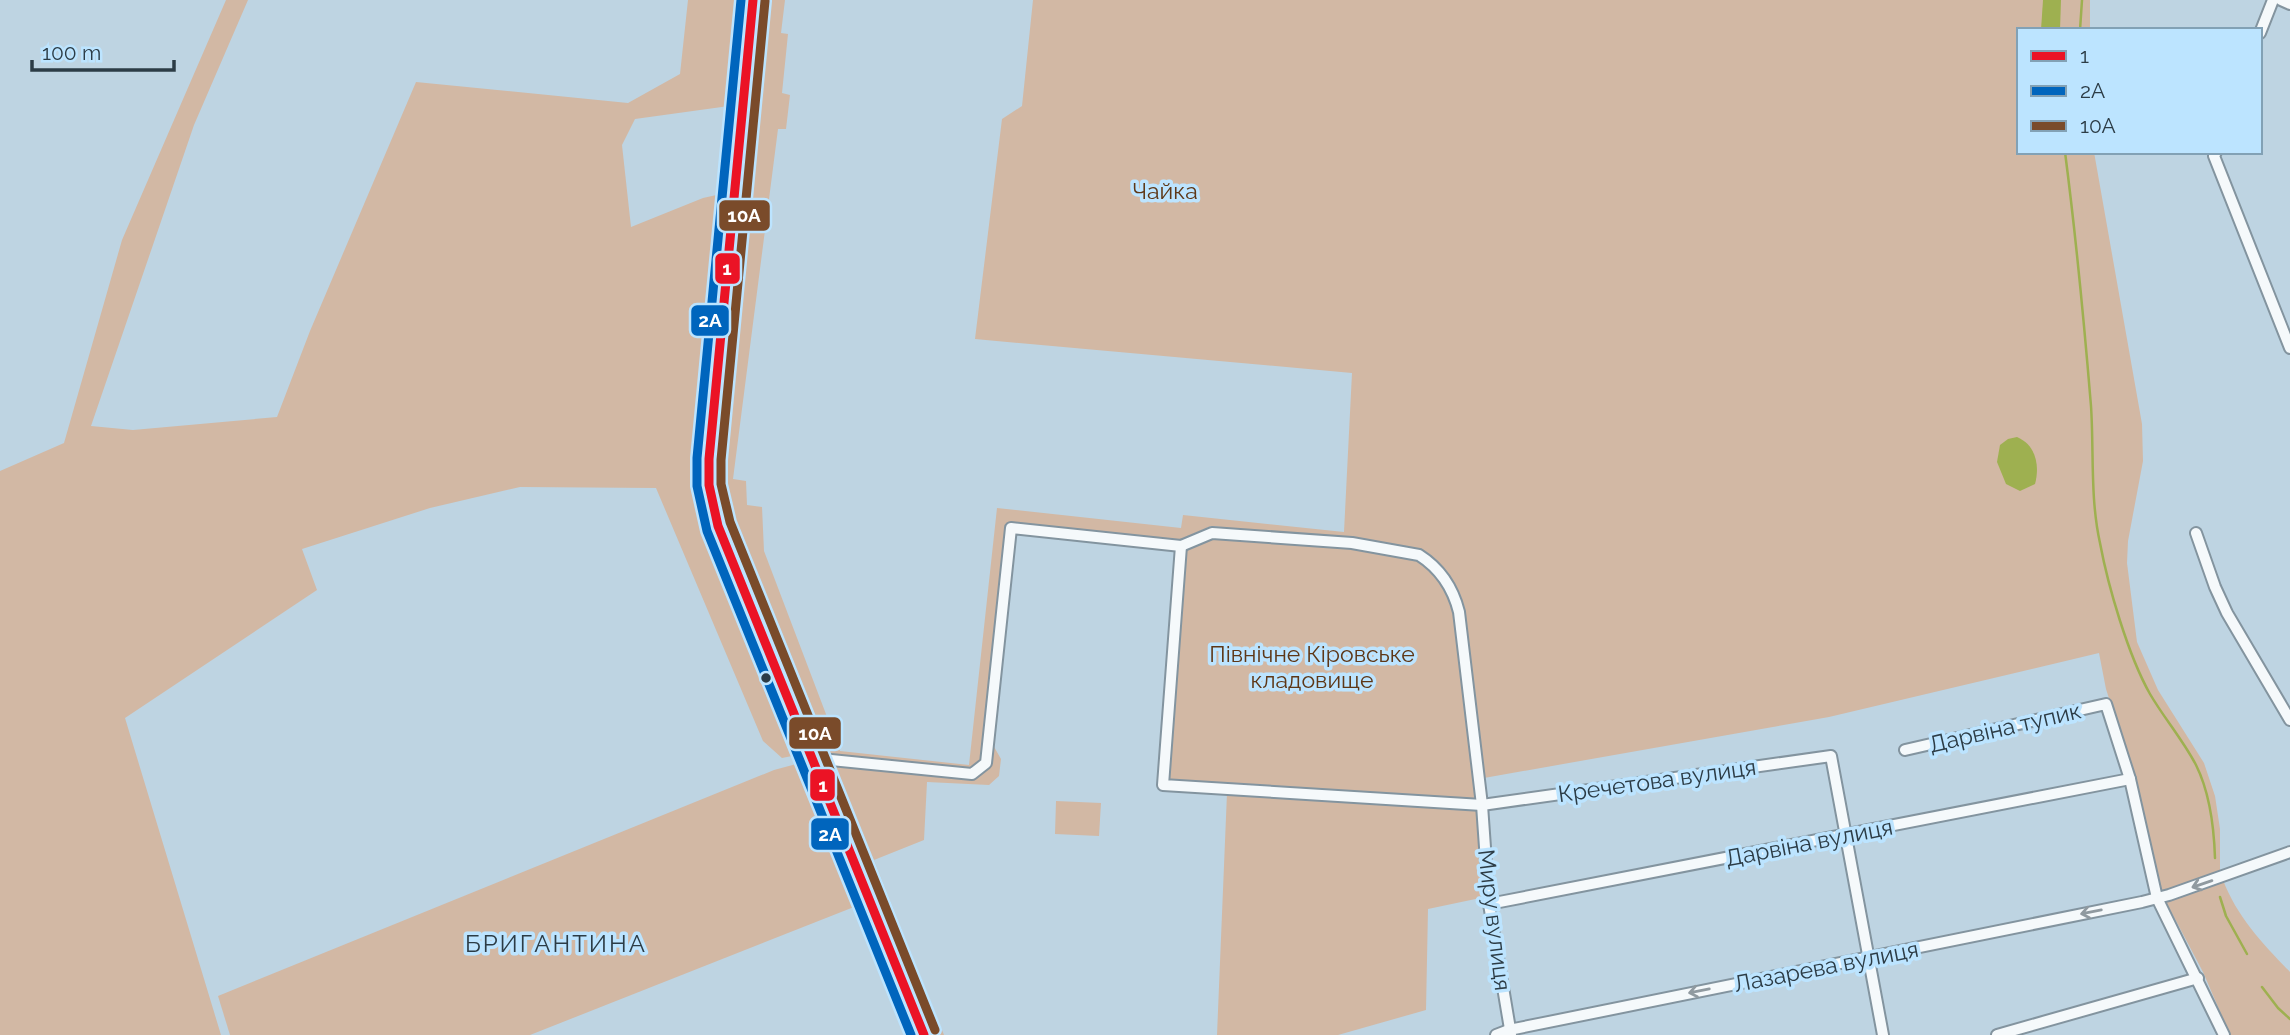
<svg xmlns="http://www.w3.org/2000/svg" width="2290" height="1035" viewBox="0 0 2290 1035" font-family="Raleway,sans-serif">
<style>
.green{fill:#d2b8a4}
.water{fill:#9eb050}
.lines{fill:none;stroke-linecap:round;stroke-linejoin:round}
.stream{stroke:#9eb050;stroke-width:2.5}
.minor-casing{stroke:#83949f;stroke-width:14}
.minor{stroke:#f5f9fb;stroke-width:10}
.bus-1-casing{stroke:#bce4ff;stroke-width:14}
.bus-2-casing{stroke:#bce4ff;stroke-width:14}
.bus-3-casing{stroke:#bce4ff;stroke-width:14}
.bus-1{stroke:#eb1325;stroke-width:9}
.bus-2{stroke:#0065bd;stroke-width:9}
.bus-3{stroke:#7a4b2a;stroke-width:9}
.oneway{stroke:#909aa0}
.bus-dot{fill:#2c3c46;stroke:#bce4ff;stroke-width:2.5}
.labels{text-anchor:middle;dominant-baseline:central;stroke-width:7;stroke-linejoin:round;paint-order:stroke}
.park-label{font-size:23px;fill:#5e3717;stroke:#bce4ff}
.street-label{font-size:23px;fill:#2c3c46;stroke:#bce4ff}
.neighbourhood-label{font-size:24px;letter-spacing:2px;fill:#2c3c46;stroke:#bce4ff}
.line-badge{stroke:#bce4ff;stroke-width:2.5}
.badge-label{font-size:19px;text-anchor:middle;font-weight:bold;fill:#fff}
</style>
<rect width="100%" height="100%" fill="#bed4e2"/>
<g class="green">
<path d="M226,0h22l-54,125 -103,301 42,4 144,-13 33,-86 106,-249 212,21 52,-29 8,-74h51l-10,106 -94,13 -13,26 9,82 72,-29 18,-4 -25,264c-1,29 3,53 12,81l89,216 -15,3 -19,-17 -107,-253 -136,-1 -90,21 -128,41 15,41 -192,128 96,317h-221v-564l64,-28 58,-203z"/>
<polygon points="763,0 785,0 781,33 788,34 782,93 790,95 786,129 778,129 733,479 746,481 747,505 762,507 764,551 840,751 969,765 997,508 1181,528 1183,515 1344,532 1352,373 975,339 1002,119 1022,106 1033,0 2090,0 2090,30 2019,30 2019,152 2094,152 2142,424 2143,461 2128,541 2127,563 2137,642 2158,690 2204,763 2215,796 2220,829 2220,873 2162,893 2135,779 2106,689 2099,653 1829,717 1484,778 1464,611 1452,580 1421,551 1382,543 1211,526 1175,542 1174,550 1015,534 993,745 1001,759 999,776 989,785 927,782 924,840 874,860 944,1035 934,1035 724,514 718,486 718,461"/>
<polygon points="1216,537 1351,547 1418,558 1440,577 1453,601 1478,800 1169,779 1187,550"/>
<polygon points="800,763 859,905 530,1035 230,1035 218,996 774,770"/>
<polygon points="1227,793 1479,808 1485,897 1428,909 1426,1010 1338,1035 1217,1035"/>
<polygon points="1056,801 1101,803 1099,836 1055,834"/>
<path d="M2223,880c14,37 40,64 67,92v63h-60l-27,-63 -38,-72z"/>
</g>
<g class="water">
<polygon points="2043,0 2061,0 2060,30 2041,30"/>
<path d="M2017,437c19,8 23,29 18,47l-15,7 -14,-7 -9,-22 3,-17 8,-6z"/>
</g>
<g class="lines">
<g class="stream">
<polyline points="2080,30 2082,0"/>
<path d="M2065,152c11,85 19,169 26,254 3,45 -1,92 9,137 8,43 28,112 50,151 14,24 33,46 46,71 14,28 18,62 19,93"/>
<polyline points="2220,897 2226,916 2247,954"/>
<polyline points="2262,987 2278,1008 2290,1019"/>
</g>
<g class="minor-casing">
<g id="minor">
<polyline points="753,0 709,459 709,485 718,526 924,1035"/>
<polyline points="2281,0 2290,4"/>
<polyline points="2260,33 2273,0"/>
<polyline points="2216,152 2214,156 2290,348"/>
<polyline points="2196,533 2215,587 2227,613 2290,720"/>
<polyline points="1181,546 1163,785 1482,805 1831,756 1883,1035"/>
<polyline points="1905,750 2106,704 2130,779 2157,898 2224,1035"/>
<path d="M811,758l161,16 14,-11 25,-235 170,18 31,-13 140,10 67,12c22,14 34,33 40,57l23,193 7,99 22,131"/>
<polyline points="1489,904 2130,779"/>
<polyline points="1496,1035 1509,1030 2142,902 2169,895 2290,852"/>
<polyline points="1997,1035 2198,978"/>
</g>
</g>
<use href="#minor" class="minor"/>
<g class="bus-1-casing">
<polyline id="bus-1" points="753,0 709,459 709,485 718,526 924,1035"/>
</g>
<g class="bus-2-casing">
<polyline id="bus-2" points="741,0 697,458 697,486 707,531 911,1035"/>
</g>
<g class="bus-3-casing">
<polyline id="bus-3" points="765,1 721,460 721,484 730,522 935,1030"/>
</g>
<use href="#bus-1" class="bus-1"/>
<use href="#bus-2" class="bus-2"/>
<use href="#bus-3" class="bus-3"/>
</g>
<defs><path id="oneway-shaft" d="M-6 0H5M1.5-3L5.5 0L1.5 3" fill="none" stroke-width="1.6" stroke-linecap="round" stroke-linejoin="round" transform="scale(1.75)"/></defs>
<g class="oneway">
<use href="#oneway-shaft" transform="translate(2202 884) rotate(161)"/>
<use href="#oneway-shaft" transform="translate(2091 912) rotate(169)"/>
<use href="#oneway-shaft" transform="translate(1699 991) rotate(169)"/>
</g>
<circle class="bus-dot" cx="766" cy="678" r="6"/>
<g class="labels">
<g class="park-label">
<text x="1165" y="190">Чайка</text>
<text x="1312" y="653">Північне Кіровське<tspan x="1312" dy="26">кладовище</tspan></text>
</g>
<g class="street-label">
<text transform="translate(2005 727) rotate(-13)">Дарвіна тупик</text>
<text transform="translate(1657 780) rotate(-8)">Кречетова вулиця</text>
<text transform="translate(1809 842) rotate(-11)">Дарвіна вулиця</text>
<text transform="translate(1495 920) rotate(83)">Миру вулиця</text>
<text transform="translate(1826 966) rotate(-11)">Лазарева вулиця</text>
</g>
<g class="neighbourhood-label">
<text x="556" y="943">БРИГАНТИНА</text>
</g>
</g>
<g class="line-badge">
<rect x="718" y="199" width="53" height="33" rx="7" fill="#7a4b2a"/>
<rect x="714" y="252" width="27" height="33" rx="7" fill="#eb1325"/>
<rect x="690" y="304" width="40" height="33" rx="7" fill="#0065bd"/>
<rect x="788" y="716" width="54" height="34" rx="7" fill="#7a4b2a"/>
<rect x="809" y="768" width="27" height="34" rx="7" fill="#eb1325"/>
<rect x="810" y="817" width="40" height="34" rx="7" fill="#0065bd"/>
</g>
<g class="badge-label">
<text x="744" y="222">10А</text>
<text x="727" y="275">1</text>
<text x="710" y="327">2А</text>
<text x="815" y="740">10А</text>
<text x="823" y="792">1</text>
<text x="830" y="841">2А</text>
</g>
<rect x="2017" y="28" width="245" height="126" fill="#bce4ff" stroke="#82a1b5" stroke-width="2"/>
<rect x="2031" y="51" width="35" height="10" fill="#eb1325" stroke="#82a1b5" stroke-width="2"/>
<text x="2080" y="63" font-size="21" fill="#2c3c46">1</text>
<rect x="2031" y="86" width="35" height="10" fill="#0065bd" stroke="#82a1b5" stroke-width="2"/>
<text x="2080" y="98" font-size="21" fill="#2c3c46">2А</text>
<rect x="2031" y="121" width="35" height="10" fill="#7a4b2a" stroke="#82a1b5" stroke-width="2"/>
<text x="2080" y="133" font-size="21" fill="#2c3c46">10А</text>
<path d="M32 60v10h142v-10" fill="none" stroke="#2c3c46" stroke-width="3.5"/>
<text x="42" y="60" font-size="21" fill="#2c3c46" stroke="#bce4ff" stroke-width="5" paint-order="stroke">100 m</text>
</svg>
